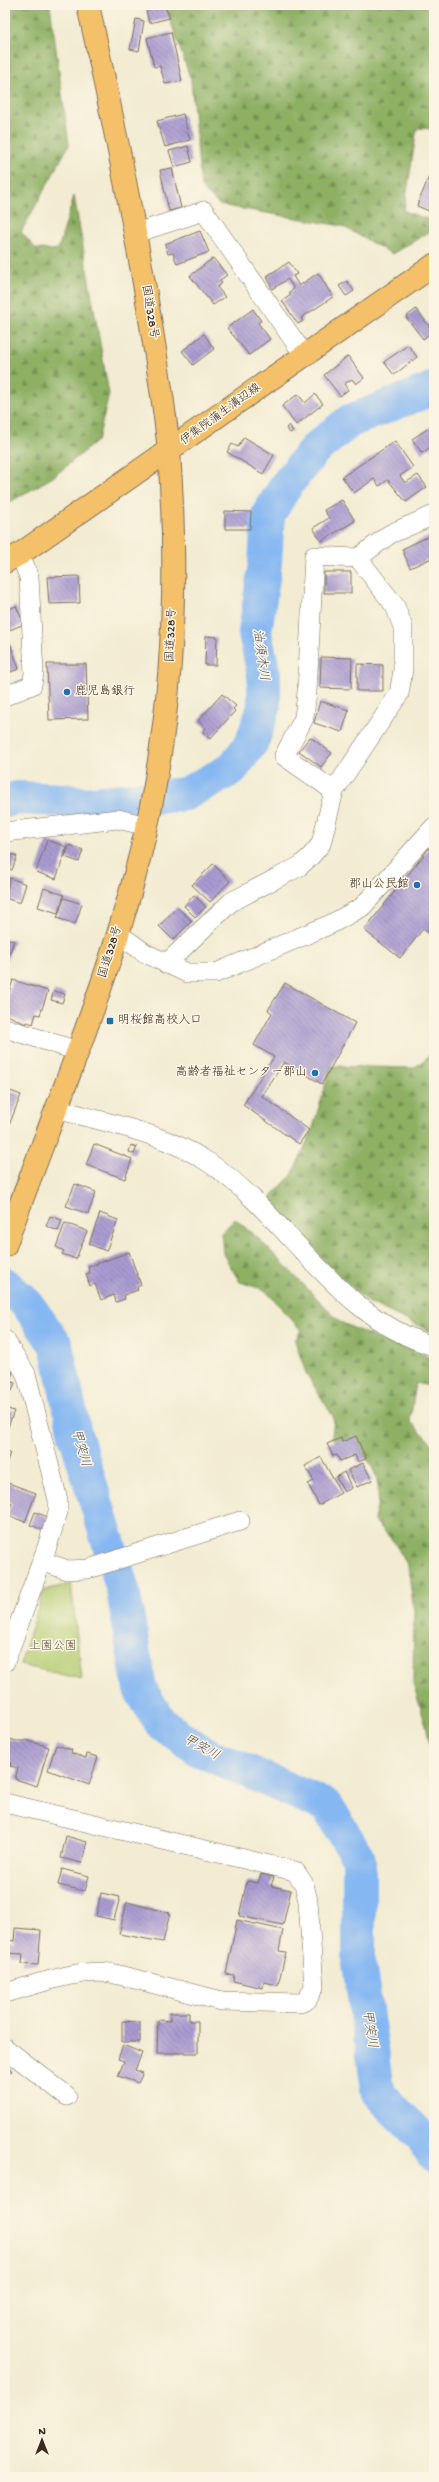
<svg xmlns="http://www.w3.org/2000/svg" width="439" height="2482" viewBox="0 0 439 2482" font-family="'Gochi Hand','Klee One',sans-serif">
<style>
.green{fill:#b2cc71;stroke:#767b48}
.forest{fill:url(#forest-firs);stroke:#646d40}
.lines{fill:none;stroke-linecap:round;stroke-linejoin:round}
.river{stroke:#85b7f2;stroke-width:34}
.building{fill:url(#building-back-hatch)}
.minor-casing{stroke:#7b6e5d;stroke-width:20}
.primary-casing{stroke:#7b6e5d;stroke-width:24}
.trunk-casing{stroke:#7b6e5d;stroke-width:24}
.minor{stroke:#fff;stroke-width:19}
.primary{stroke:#f4c16a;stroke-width:22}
.trunk{stroke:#f4c16a;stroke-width:22}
.poi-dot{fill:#1f6fb2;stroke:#fcf5e5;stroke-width:1.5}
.labels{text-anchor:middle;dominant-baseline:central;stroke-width:3;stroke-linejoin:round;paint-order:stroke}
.street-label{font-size:12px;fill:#3b2a1e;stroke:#fcf5e5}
.poi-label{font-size:12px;fill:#3b2a1e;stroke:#fcf5e5;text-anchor:start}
.park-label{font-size:12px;fill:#595233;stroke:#fcf5e5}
.water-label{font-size:13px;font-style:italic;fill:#51545e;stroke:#fcf5e5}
</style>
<defs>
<pattern id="forest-firs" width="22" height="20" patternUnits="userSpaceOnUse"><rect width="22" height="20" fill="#8db063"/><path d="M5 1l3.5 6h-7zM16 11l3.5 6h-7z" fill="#748f51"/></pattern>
<pattern id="building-back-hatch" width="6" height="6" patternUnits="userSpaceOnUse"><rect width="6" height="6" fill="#a99bd1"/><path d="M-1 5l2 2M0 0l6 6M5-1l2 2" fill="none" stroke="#8b7fa9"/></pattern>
</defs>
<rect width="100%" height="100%" fill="#fcf5e5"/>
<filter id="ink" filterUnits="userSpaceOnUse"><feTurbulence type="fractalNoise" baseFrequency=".025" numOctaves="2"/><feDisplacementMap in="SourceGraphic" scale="8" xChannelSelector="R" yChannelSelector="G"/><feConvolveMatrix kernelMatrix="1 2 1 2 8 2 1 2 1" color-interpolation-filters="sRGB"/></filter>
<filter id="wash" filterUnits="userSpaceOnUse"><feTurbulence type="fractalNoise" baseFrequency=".012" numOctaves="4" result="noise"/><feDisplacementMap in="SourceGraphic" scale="16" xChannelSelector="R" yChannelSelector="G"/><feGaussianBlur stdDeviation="0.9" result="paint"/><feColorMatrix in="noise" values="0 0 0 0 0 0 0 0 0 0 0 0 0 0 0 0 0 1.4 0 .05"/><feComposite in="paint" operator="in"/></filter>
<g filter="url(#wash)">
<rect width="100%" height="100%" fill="#f3ecd3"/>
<polygon class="green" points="71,1584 82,1679 20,1665 44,1590"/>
<g class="forest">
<polygon points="5,5 50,5 69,145 21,232 36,249 58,250 74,196 109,394 98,440 53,477 5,505"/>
<polygon points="165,5 434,5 434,129 417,128 404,211 434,221 434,229 392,254 342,226 220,205 201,188 191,80"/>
<polygon points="434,1052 434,1333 368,1302 263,1205 292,1175 312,1131 331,1066 414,1068"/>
<path d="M235,1219l25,21 80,82 45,20 32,8 17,11v26l-18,-4 -6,38 24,25v330l-7,-47 -14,-46 1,-71 -6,-46 -14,-24 -20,-22c8,-34 6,-42 -13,-71l-26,-7 -3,-6 2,-18 -28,-45 -11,-32 6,-11 -36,-40 -25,-8 -17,-28 -2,-21z"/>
</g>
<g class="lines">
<g class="river">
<polyline points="5,801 17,798 63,800 85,804 185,794 232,769 252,742 264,707 264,675 255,633 265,564 268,515 287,484 315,449 350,421 434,388"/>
<polyline points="5,1284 27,1304 56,1345 75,1434 123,1590 140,1689 161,1723 201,1751 327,1806 359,1859 359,1964 379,2095 422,2137 434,2156"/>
</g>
</g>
<g id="blocks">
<g class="building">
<polygon points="145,5 164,5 170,18 149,23"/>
<polygon points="136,19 144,21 139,51 130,49"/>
<polygon points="171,32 182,81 165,84 160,66 154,67 147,38"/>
<polygon points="183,114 190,140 165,147 157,121"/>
<polygon points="188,146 192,162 174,167 169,151"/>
<polygon points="172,168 181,208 169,211 160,170"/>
<polygon points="430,174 434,176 434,213 417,206"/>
<polygon points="200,231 209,252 177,264 173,253 168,254 165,244"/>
<polygon points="213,258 227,275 220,280 222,283 217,287 225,297 213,305 190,276"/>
<polygon points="289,262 297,274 293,276 299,286 318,273 333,297 301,318 303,321 298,324 282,301 291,295 289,292 294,289 288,279 272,289 267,276"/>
<polygon points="347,281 354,291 346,296 339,286"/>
<polygon points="253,309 261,321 258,323 270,339 249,355 227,328"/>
<polygon points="416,309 433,331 423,339 406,317"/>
<polygon points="204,334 214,349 193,365 182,351"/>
<polygon points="408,345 417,357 394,375 384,362"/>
<polygon points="348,356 364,378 356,384 352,379 344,384 348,390 340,396 324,375"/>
<polygon points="298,394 305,403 315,394 323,404 296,425 282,406"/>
<polygon points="289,425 293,431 290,433 286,428"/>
<polygon points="432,426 434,429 434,445 422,453 412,439"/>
<polygon points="244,437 274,455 263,474 227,452 232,444 238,447"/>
<polygon points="395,441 413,467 400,476 405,483 418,475 427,487 406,502 388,480 379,486 374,479 354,493 342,477"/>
<polygon points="342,500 355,521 321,541 313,528 329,518 324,510"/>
<polygon points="225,511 251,512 250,529 225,529"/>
<polygon points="434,534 434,557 410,568 402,549"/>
<rect x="324" y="572" width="27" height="21"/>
<polygon points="79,576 80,603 49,604 47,577"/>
<polygon points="16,606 24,624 5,632 5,611"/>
<polygon points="206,636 217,637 216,665 205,665"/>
<polygon points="10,643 19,669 5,674 5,645"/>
<polygon points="321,657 352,658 351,689 320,688"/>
<polygon points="47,664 86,664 88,719 49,720"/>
<polygon points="357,664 383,665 383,691 357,691"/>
<polygon points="222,694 236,706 233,709 235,711 210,739 203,732 206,728 198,721"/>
<polygon points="320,701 349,710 342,732 314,723"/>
<polygon points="310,737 332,753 321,767 299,751"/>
<polygon points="47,840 67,847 56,879 36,872"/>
<polygon points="434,842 434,937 423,929 400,958 364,930"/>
<polygon points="69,845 83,850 79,862 65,857"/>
<polygon points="5,852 17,856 12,870 5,867"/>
<polygon points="213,864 230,881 210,902 192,885"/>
<polygon points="10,878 26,884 20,903 5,898"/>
<polygon points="44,888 64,895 58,913 38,907"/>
<polygon points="194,895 206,907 195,917 184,906"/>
<polygon points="64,898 82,904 75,924 57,918"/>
<polygon points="177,907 192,921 173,940 159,926"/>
<polygon points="5,938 14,941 7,960 5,959"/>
<polygon points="13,980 48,991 40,1015 36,1014 33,1024 27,1022 26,1024 5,1014 5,1004"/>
<polygon points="285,983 355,1023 322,1084 284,1062 262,1096 309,1130 299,1144 243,1105 274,1057 254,1045 272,1013 268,1010"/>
<polygon points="54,991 65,994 62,1003 51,1000"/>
<polygon points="5,1089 21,1095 5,1135"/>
<polygon points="94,1144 132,1159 125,1179 86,1165"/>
<polygon points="131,1145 137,1147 134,1154 129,1152"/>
<polygon points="75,1184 96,1192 88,1214 66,1206"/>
<polygon points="100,1213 118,1220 106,1251 89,1244"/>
<polygon points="50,1216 62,1220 58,1231 46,1226"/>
<polygon points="65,1223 87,1231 76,1259 62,1254 64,1251 56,1247"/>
<polygon points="129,1252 141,1285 137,1287 138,1290 124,1295 125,1299 116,1302 114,1295 101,1300 95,1284 90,1286 86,1274 90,1273 88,1267"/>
<polygon points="5,1369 13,1372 10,1381 15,1383 12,1391 5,1388"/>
<polygon points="5,1408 14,1411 5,1435"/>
<polygon points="356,1436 366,1459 358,1462 355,1455 340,1461 337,1455 333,1456 327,1444 341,1438 342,1442"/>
<polygon points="5,1451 10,1453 5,1466"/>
<polygon points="321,1457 341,1493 319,1505 308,1484 314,1481 305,1466"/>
<polygon points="363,1463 372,1480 357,1487 348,1470"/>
<polygon points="344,1472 352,1488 344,1492 336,1477"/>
<polygon points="8,1483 36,1493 25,1522 7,1515 12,1503 5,1500"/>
<polygon points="35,1512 48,1517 43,1530 30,1525"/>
<polygon points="5,1737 16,1741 25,1741 26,1740 49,1747 37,1786 15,1779 18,1768 10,1766 11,1763 5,1761"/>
<polygon points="56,1745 72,1750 71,1753 86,1758 87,1754 98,1757 89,1785 48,1770"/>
<polygon points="66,1836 87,1842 82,1863 61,1858"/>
<polygon points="62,1869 89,1876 85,1891 58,1885"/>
<polygon points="261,1874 274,1877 271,1886 291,1890 283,1925 239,1916 247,1881 258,1883"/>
<polygon points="101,1893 120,1897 114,1920 96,1916"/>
<polygon points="127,1902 170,1913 163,1942 119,1934"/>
<polygon points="237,1920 283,1930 279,1951 286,1952 278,1985 264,1982 263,1988 233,1981 234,1975 226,1974"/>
<polygon points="5,1927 9,1928 7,1940 14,1941 15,1928 41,1930 38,1965 22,1964 23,1954 5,1953"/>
<polygon points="170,2013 189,2013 189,2021 198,2021 198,2053 157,2053 158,2020 170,2021"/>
<polygon points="122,2021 140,2022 140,2042 122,2042"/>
<polygon points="123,2045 142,2053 135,2070 143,2073 138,2083 118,2076 124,2061 118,2059"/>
<polygon points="7,2065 12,2071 5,2077 5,2067"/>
</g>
</g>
</g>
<g filter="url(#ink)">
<use href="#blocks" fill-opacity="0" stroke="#7b6e5d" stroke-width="1"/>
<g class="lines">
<g class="minor-casing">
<g id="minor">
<polyline points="136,233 204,211 304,355"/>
<polyline points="5,696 32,685 34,673 29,577 20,554"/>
<polyline points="334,791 284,756 304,718 307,692 314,556 358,558"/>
<polyline points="5,832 118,819 147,826"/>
<polyline points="117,933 145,953 187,973 216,973 331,924 362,907 434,827"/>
<polyline points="166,964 231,902 300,866 311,856 321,844 334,791 399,694 403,670 403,627 395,606 358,558 390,534 434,515"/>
<polyline points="5,1028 78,1051"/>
<path d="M57,1109c50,14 107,24 151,53 80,53 129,157 226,184"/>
<polyline points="5,1340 26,1374 58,1500 58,1512 47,1547 5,1662"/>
<polyline points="42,1561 67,1570 88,1569 240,1521"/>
<path d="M5,1803l290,68 9,13 4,17 6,86 -7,13 -7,3 -78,-2 -111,-28c-36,-4 -72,11 -106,20"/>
<polyline points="5,2048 67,2096"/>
</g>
</g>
<g class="primary-casing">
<polyline id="primary" points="5,562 20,554 434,265"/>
</g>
<g class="trunk-casing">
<path id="trunk" d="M5,1246c51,-142 113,-282 144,-430 25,-120 29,-242 20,-364 -4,-44 -12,-89 -19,-133 -17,-105 -39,-210 -62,-314"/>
</g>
<use href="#minor" class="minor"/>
<use href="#primary" class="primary"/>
<use href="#trunk" class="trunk"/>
</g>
</g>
<g class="poi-dot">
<circle cx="67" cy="692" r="4"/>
<circle cx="417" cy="885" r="4"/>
<rect x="106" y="1017" width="8" height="8" rx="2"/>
<circle cx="315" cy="1073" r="4"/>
</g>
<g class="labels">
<g class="street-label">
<text transform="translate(149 312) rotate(81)">国道328号</text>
<text transform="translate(221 415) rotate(-36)">伊集院蒲生溝辺線</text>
<text transform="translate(172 635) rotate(-88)">国道328号</text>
<text transform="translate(111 952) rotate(-73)">国道328号</text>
</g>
<g class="poi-label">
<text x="75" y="692">鹿児島銀行</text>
<text x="409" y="885" text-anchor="end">郡山公民館</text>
<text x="118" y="1021">明桜館高校入口</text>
<text x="307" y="1073" text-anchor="end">高齢者福祉センター郡山</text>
</g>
<g class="park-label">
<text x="53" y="1647">上園公園</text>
</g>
<g class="water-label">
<text transform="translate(260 655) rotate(82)">油須木川</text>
<text transform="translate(80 1448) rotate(74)">甲突川</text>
<text transform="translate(201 1748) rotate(29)">甲突川</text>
<text transform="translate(369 2029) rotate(81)">甲突川</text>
</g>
</g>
<rect width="439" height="2482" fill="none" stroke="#fcf5e5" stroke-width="20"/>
<g transform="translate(42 2440)" stroke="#fcf5e5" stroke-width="3" paint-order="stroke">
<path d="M0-3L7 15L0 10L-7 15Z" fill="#3b2a1e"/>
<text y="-6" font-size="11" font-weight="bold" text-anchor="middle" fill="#3b2a1e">N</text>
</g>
</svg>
